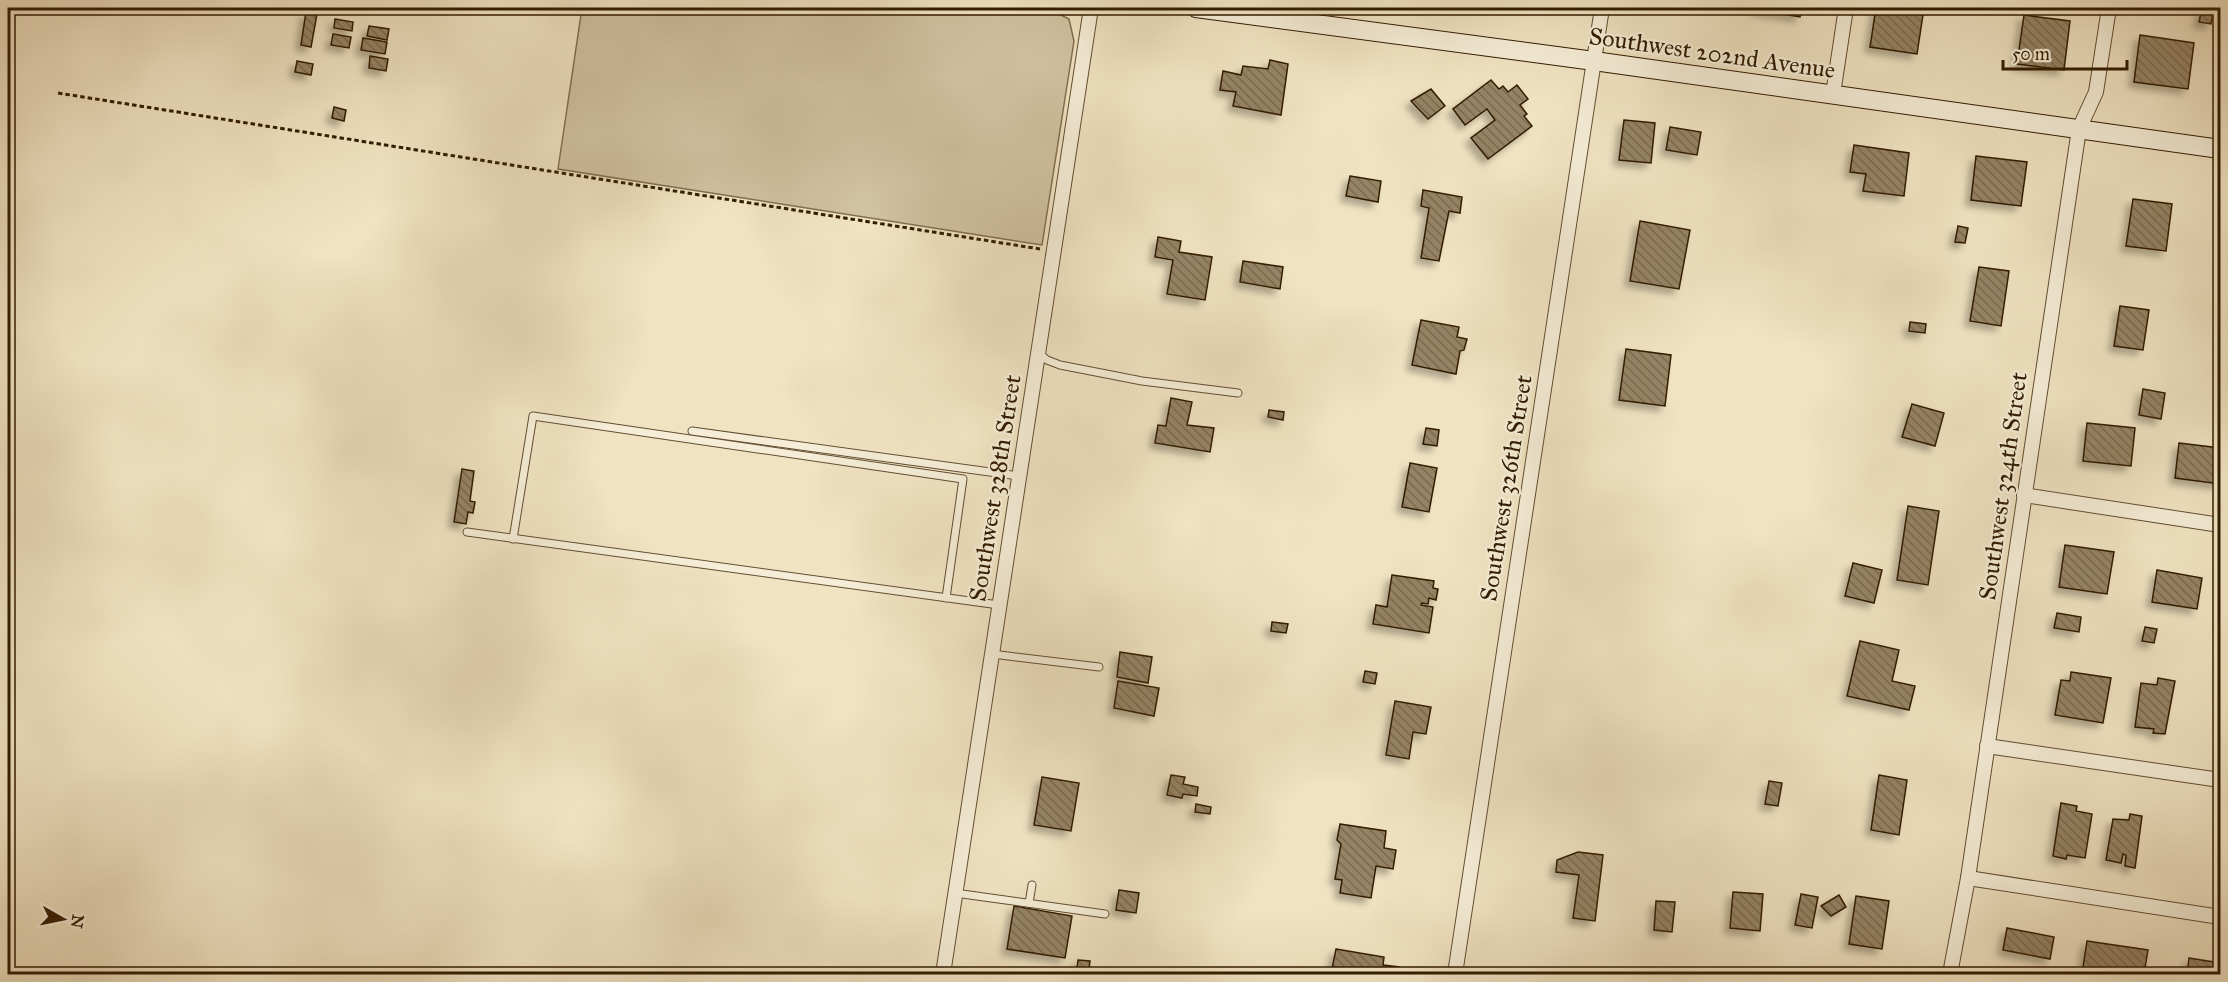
<svg xmlns="http://www.w3.org/2000/svg" width="2228" height="982" viewBox="0 0 2228 982" font-family="'IM FELL Great Primer',serif">
<style>
.green{fill:#d0c1a1;stroke:#816e51;stroke-width:1.5}
.building{fill:url(#building-back-hatch);stroke:#321c01;stroke-width:1.5;filter:url(#shadow)}
.lines{fill:none;stroke-linecap:round;stroke-linejoin:round}
.lane-casing{stroke:#624e31;stroke-width:9}
.street-casing{stroke:#624e31;stroke-width:16}
.secondary-casing{stroke:#321c01;stroke-width:20}
.path{stroke:#321c01;stroke-width:3;stroke-dasharray:4.5 3;stroke-linecap:butt}
.lane{stroke:#f5edd7;stroke-width:7}
.street{stroke:#f5edd7;stroke-width:14}
.secondary{stroke:#f5edd7;stroke-width:18}
.labels{text-anchor:middle;dominant-baseline:central;stroke-width:4.5;stroke-linejoin:round;paint-order:stroke}
.street-label{font-size:24px;fill:#321c01;stroke:#f5edd7}
</style>
<defs>
<pattern id="building-back-hatch" width="6" height="6" patternUnits="userSpaceOnUse" patternTransform="scale(1.5)"><rect width="6" height="6" fill="#958365"/><path d="M-1 5l2 2M0 0l6 6M5-1l2 2" fill="none" stroke="#7a6a51"/></pattern>
<filter id="shadow"><feDropShadow dx="-5.5" dy="5.5" stdDeviation="3" flood-color="#0004"/></filter>
</defs>
<rect width="100%" height="100%" fill="#f0e3c2"/>
<filter id="stains"><feTurbulence type="fractalNoise" baseFrequency=".00333" numOctaves="4"/><feColorMatrix values="0 0 0 0 .2 0 0 0 0 .09 0 0 0 0 .02 0 0 0 .5 -.17"/></filter>
<radialGradient id="worn" r=".72"><stop offset=".6" stop-color="#630" stop-opacity="0"/><stop offset="1" stop-color="#630" stop-opacity=".3"/></radialGradient>
<polygon class="green" points="582,8 1047,8 1069,19 1074,41 1042,245 558,169"/>
<g class="building">
<polygon points="1757,8 1802,8 1800,17 1757,10"/>
<polygon points="1876,8 1924,8 1917,54 1870,47"/>
<polygon points="2202,8 2214,8 2211,24 2199,22"/>
<polygon points="306,12 317,14 311,47 301,45"/>
<polygon points="2024,15 2070,21 2064,70 2017,64"/>
<polygon points="335,19 353,22 352,31 334,28"/>
<polygon points="369,26 389,29 387,40 367,36"/>
<polygon points="333,34 351,37 349,48 331,45"/>
<polygon points="2140,35 2194,43 2188,89 2134,82"/>
<polygon points="363,38 387,42 385,54 361,50"/>
<polygon points="370,56 388,59 386,71 369,68"/>
<polygon points="1270,60 1288,64 1281,115 1233,106 1236,92 1220,90 1223,71 1241,75 1243,66 1268,69"/>
<polygon points="297,61 313,64 311,75 295,72"/>
<polygon points="1491,80 1499,89 1503,86 1508,92 1517,85 1528,99 1520,105 1527,114 1524,116 1532,126 1488,159 1471,138 1495,120 1487,109 1465,125 1453,109"/>
<polygon points="1431,89 1445,106 1428,119 1411,101"/>
<polygon points="334,107 346,110 344,121 332,118"/>
<polygon points="1624,120 1655,123 1651,163 1619,160"/>
<polygon points="1670,127 1701,132 1697,155 1666,150"/>
<polygon points="1854,145 1909,153 1904,196 1863,191 1866,174 1850,172"/>
<polygon points="1976,156 2027,162 2021,206 1971,200"/>
<polygon points="1350,176 1381,181 1378,202 1346,196"/>
<polygon points="1423,190 1462,197 1460,213 1449,211 1439,261 1421,258 1429,208 1421,206"/>
<polygon points="2133,199 2172,204 2166,251 2126,246"/>
<polygon points="1640,221 1690,230 1679,289 1630,281"/>
<polygon points="1958,226 1968,228 1965,243 1955,242"/>
<polygon points="1158,237 1181,241 1179,252 1212,257 1205,300 1167,294 1173,260 1155,257"/>
<polygon points="1243,261 1283,267 1280,289 1240,282"/>
<polygon points="1979,267 2009,271 2001,326 1970,321"/>
<polygon points="2120,306 2149,310 2143,350 2114,346"/>
<polygon points="1421,320 1459,327 1457,337 1467,339 1464,350 1460,351 1456,374 1412,365"/>
<polygon points="1910,322 1926,324 1925,333 1909,331"/>
<polygon points="1626,349 1671,355 1665,406 1619,400"/>
<polygon points="2143,389 2165,393 2161,419 2139,415"/>
<polygon points="1171,398 1192,402 1187,425 1214,428 1210,452 1155,443 1158,425 1166,426"/>
<polygon points="1912,404 1944,413 1935,446 1902,437"/>
<polygon points="1269,410 1284,412 1283,420 1268,417"/>
<polygon points="2087,423 2135,428 2131,466 2083,461"/>
<polygon points="1426,428 1439,430 1437,446 1423,444"/>
<polygon points="2179,443 2220,448 2220,484 2175,478"/>
<polygon points="1410,463 1437,468 1429,512 1402,507"/>
<polygon points="462,469 474,471 470,501 475,502 473,513 468,512 466,524 454,522"/>
<polygon points="1908,506 1939,511 1928,585 1897,580"/>
<polygon points="2065,545 2114,552 2107,594 2059,587"/>
<polygon points="1853,563 1882,570 1874,603 1845,596"/>
<polygon points="2157,570 2202,578 2197,609 2152,602"/>
<polygon points="1392,575 1434,581 1433,588 1438,589 1436,600 1429,598 1428,604 1422,603 1421,605 1433,607 1429,633 1373,624 1376,605 1387,607"/>
<polygon points="2057,613 2081,617 2079,632 2054,628"/>
<polygon points="1272,622 1288,624 1286,633 1271,631"/>
<polygon points="2145,627 2157,629 2154,643 2142,641"/>
<polygon points="1860,641 1899,650 1892,681 1915,686 1909,710 1847,696"/>
<polygon points="1120,652 1152,657 1148,683 1117,677"/>
<polygon points="1365,671 1377,673 1375,684 1363,682"/>
<polygon points="2071,672 2111,678 2103,723 2055,715 2061,680 2070,681"/>
<polygon points="2158,678 2175,681 2165,734 2153,733 2154,729 2135,727 2141,683 2157,685"/>
<polygon points="1118,681 1159,688 1154,716 1114,708"/>
<polygon points="1395,701 1431,707 1426,734 1413,732 1409,759 1386,755"/>
<polygon points="1171,775 1185,777 1183,784 1198,787 1197,796 1183,794 1182,798 1167,795"/>
<polygon points="1879,775 1907,780 1899,835 1871,830"/>
<polygon points="1042,777 1079,783 1071,831 1034,825"/>
<polygon points="1769,781 1782,783 1778,806 1765,804"/>
<polygon points="2061,803 2077,806 2076,811 2092,814 2085,858 2067,855 2066,859 2053,856"/>
<polygon points="1196,804 1211,807 1210,814 1195,812"/>
<polygon points="2130,814 2142,816 2135,868 2125,866 2126,855 2123,854 2121,863 2106,860 2113,819 2129,820"/>
<polygon points="1340,824 1386,831 1384,848 1396,850 1393,869 1376,866 1371,898 1340,893 1342,880 1335,879 1341,844 1337,840"/>
<polygon points="1578,852 1603,855 1595,921 1573,918 1579,875 1556,872 1557,860"/>
<polygon points="1119,890 1139,893 1136,913 1116,910"/>
<polygon points="1733,892 1763,894 1760,931 1730,928"/>
<polygon points="1801,894 1818,897 1812,928 1795,925"/>
<polygon points="1839,895 1846,907 1831,916 1821,906"/>
<polygon points="1856,896 1889,901 1882,949 1849,944"/>
<polygon points="1656,901 1675,902 1672,932 1654,930"/>
<polygon points="1014,906 1072,916 1065,958 1007,949"/>
<polygon points="2007,928 2054,937 2050,959 2003,950"/>
<polygon points="2087,941 2148,950 2144,974 2082,974"/>
<polygon points="1336,949 1384,957 1383,965 1399,967 1397,974 1331,974"/>
<polygon points="2189,958 2220,963 2220,974 2187,974"/>
<polygon points="1078,960 1090,961 1089,969 1077,968"/>
</g>
<g class="lines">
<g class="lane-casing">
<g id="lane">
<polyline points="1038,352 1047,360 1060,365 1142,381 1238,393"/>
<polyline points="692,431 1019,476"/>
<polyline points="467,532 999,605"/>
<polyline points="513,539 533,416 963,479 946,598"/>
<polyline points="992,654 1099,667"/>
<polyline points="955,893 1105,914"/>
<polyline points="1029,903 1032,885"/>
</g>
</g>
<g class="street-casing">
<g id="street">
<polyline points="1833,94 1846,8"/>
<polyline points="2024,495 2220,525"/>
<polyline points="1987,746 2220,780"/>
<polyline points="1968,878 2220,917"/>
<polyline points="943,974 1091,8"/>
<polyline points="1455,974 1602,8"/>
<polyline points="1950,974 1968,878 2079,129 2096,92 2109,8"/>
</g>
</g>
<g class="secondary-casing">
<polyline id="secondary" points="1196,8 1594,61 2220,149"/>
</g>
<polyline class="path" points="58,93 1040,249"/>
<use href="#lane" class="lane"/>
<use href="#street" class="street"/>
<use href="#secondary" class="secondary"/>
</g>
<g class="labels">
<g class="street-label">
<text transform="translate(1712 53) rotate(8)">Southwest 202nd Avenue</text>
<text transform="translate(2003 486) rotate(-82)">Southwest 324th Street</text>
<text transform="translate(995 488) rotate(-81)">Southwest 328th Street</text>
<text transform="translate(1506 488) rotate(-81)">Southwest 326th Street</text>
</g>
</g>
<rect width="2228" height="982" fill="none" stroke="#f0e3c2" stroke-width="30"/>
<rect x="9" y="9" width="2210" height="964" fill="none" stroke="#321c01" stroke-width="3"/>
<rect x="15" y="15" width="2198" height="952" fill="none" stroke="#321c01" stroke-width="1.5"/>
<g transform="translate(63 919) rotate(99)" stroke="#f5edd7" stroke-width="4.5" paint-order="stroke">
<path d="M0-4.5L10 22L0 15L-10 22Z" fill="#321c01"/>
<text y="-9" font-size="16" font-weight="bold" text-anchor="middle" fill="#321c01">N</text>
</g>
<path d="M2003 60v9h124v-9" fill="none" stroke="#321c01" stroke-width="3"/>
<text x="2012" y="60" font-size="18" fill="#321c01" stroke="#f5edd7" stroke-width="4.5" paint-order="stroke">50 m</text>
<rect width="100%" height="100%" filter="url(#stains)"/>
<rect width="100%" height="100%" fill="url(#worn)"/>
</svg>
